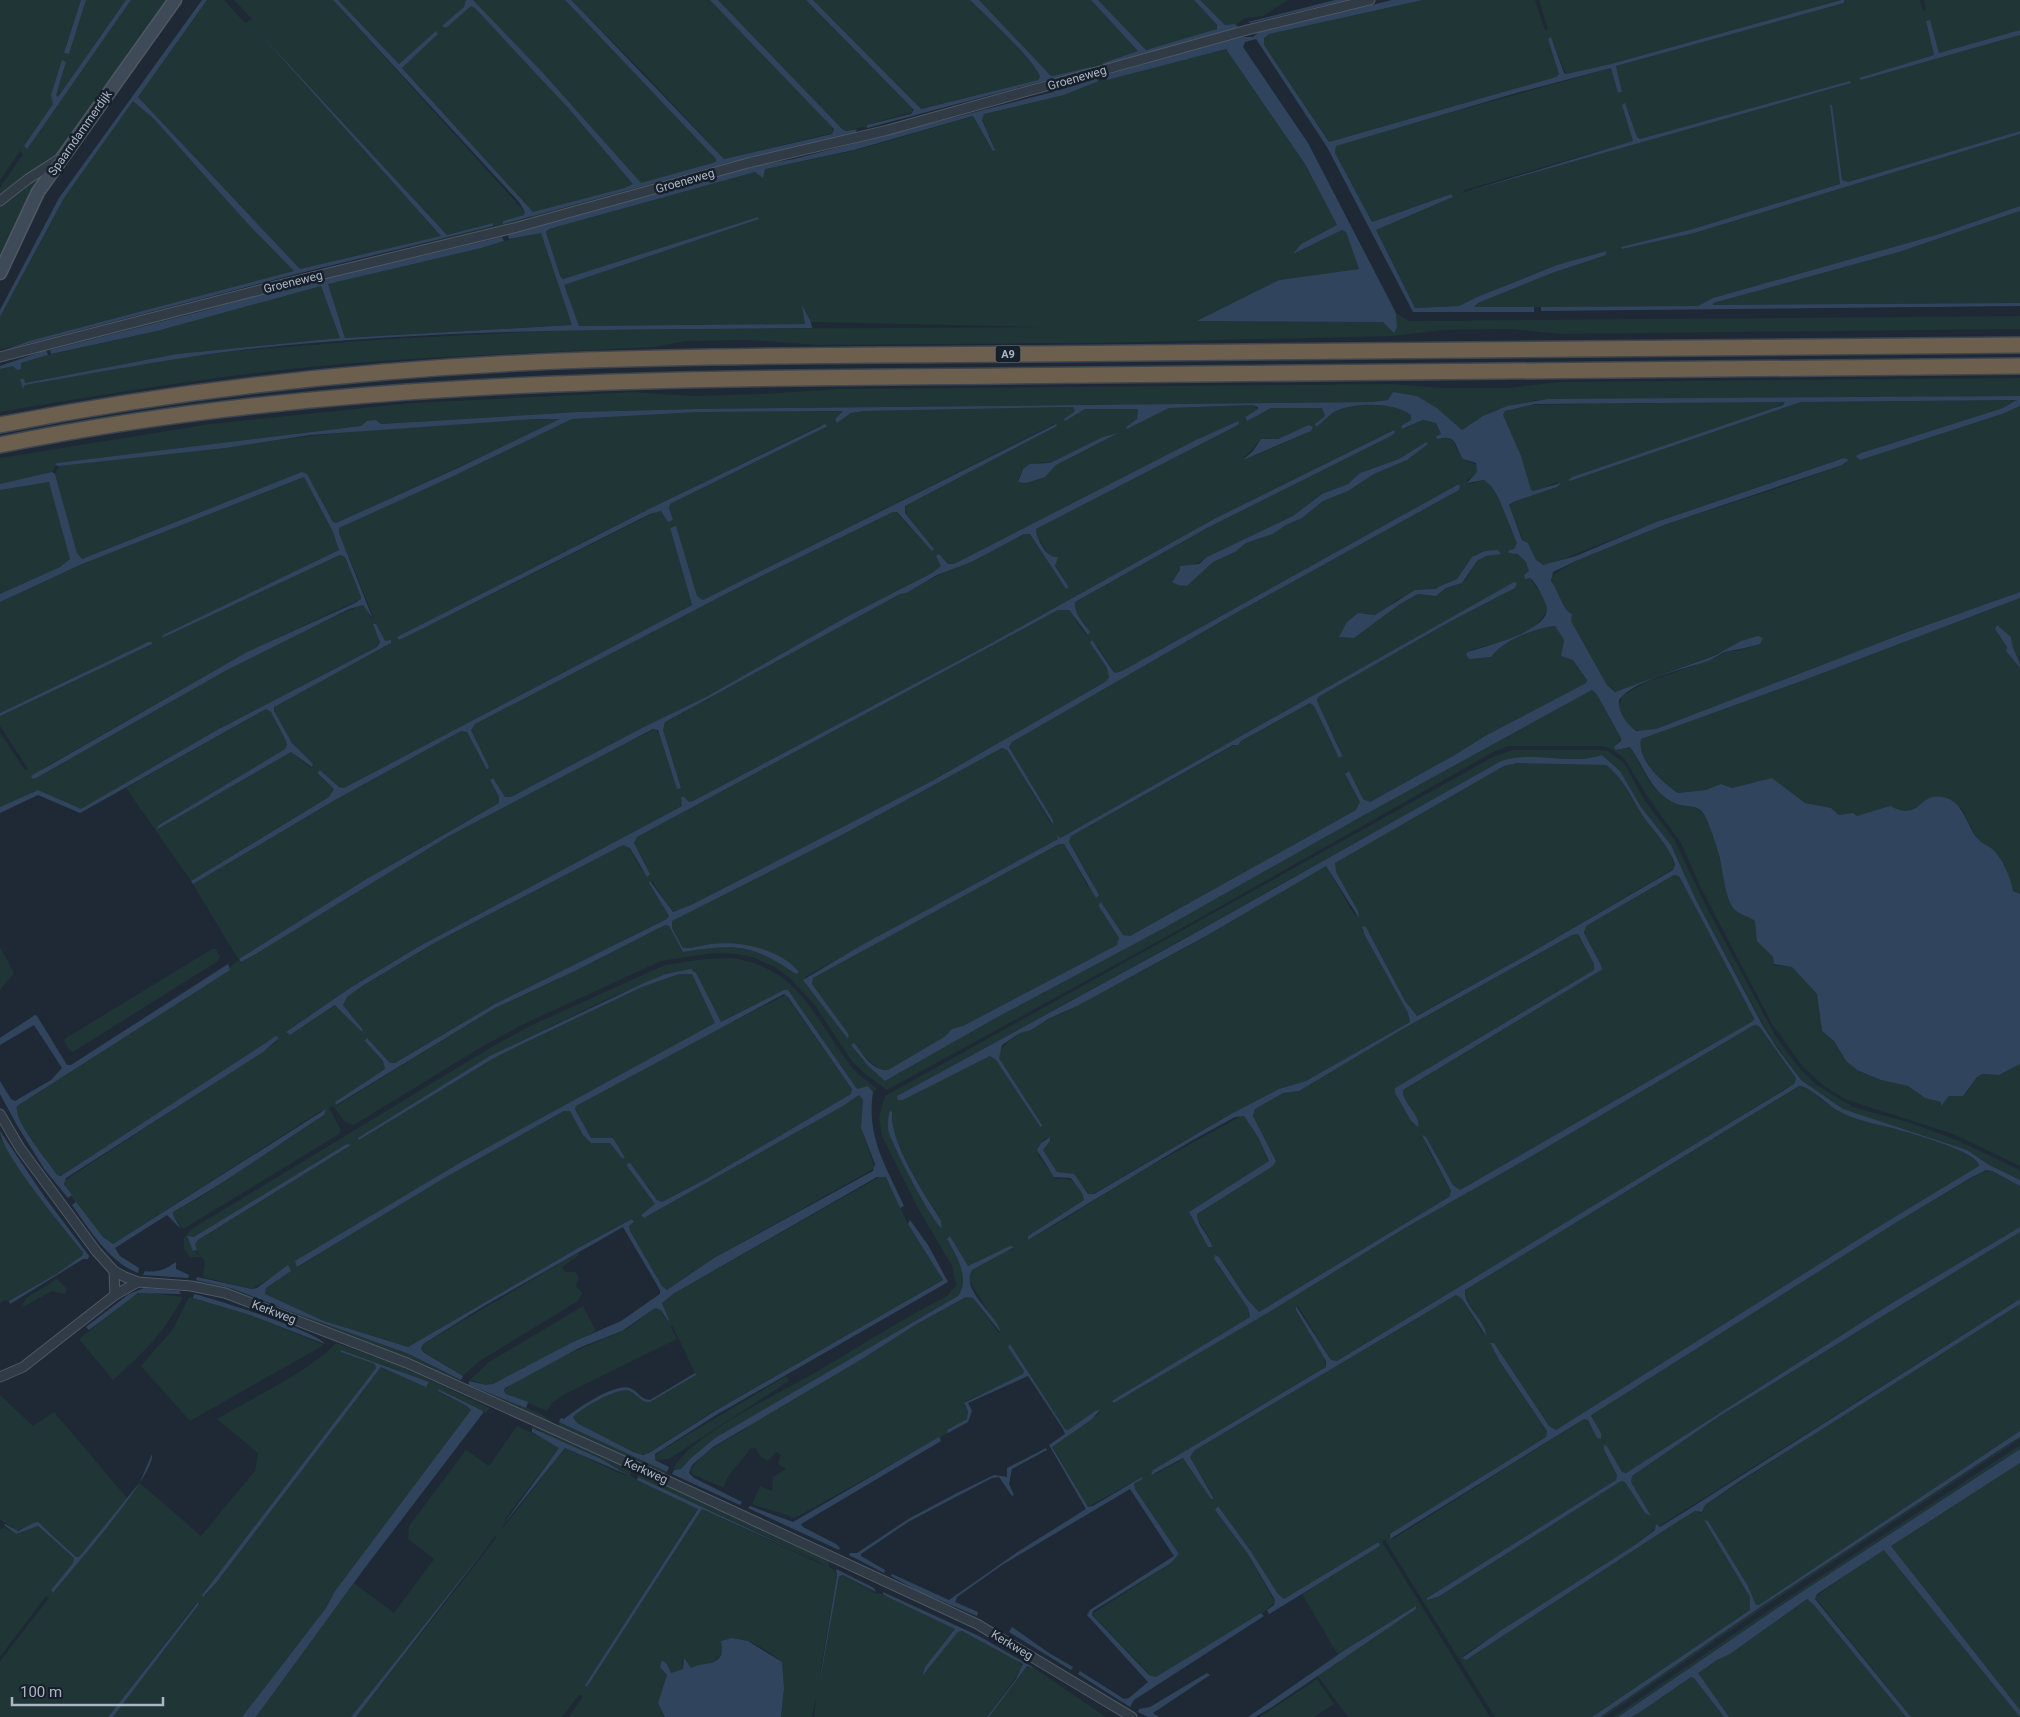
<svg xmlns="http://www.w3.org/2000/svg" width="2020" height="1717" viewBox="0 0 2020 1717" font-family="Roboto,sans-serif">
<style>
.green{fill:#203536;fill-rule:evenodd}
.water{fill:#30455d}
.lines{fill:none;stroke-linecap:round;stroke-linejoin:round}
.street-casing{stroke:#4f5864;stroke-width:11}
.secondary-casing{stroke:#4f5864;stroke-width:15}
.highway-casing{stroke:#3c4550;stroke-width:18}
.street{stroke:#313b46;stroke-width:9}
.secondary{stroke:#3f4a59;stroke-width:12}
.highway{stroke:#6c5f4e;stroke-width:15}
.labels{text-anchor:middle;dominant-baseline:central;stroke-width:5;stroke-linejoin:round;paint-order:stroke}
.shield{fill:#17202a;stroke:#7f8895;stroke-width:1}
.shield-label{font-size:11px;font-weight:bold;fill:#abb5c3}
.street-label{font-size:12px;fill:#abb5c3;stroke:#17202a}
</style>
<rect width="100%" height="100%" fill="#1e2935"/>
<g class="green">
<polygon points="0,0 81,0 64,53 69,54 86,0 126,0 58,97 56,95 66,62 62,61 53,104 24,147 27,148 131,0 170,0 62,153 0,198 0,188 23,154 20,151 0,180"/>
<polygon points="207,0 224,0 245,23 252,19 234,0 333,0 525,212 524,215 503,221 532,218 526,205 402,68 438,34 436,32 399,64 338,0 565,0 723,166 566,211 345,262 493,226 493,223 447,235 255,28 441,236 300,269 138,97"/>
<polygon points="571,0 710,0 832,125 833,133 724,159 641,70"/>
<path d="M718,0h88l106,108 1,4 -46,13v3c-9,-3 -17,5 -25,1z"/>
<path d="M813,0h157c15,15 66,61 70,77l-2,3 -118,29z"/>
<polygon points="979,0 1091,0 1138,51 1103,63 1103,66 1053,76 1045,71"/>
<polygon points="1098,0 1194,0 1218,27 1213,31 1146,50"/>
<polygon points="1200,0 1288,0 1263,16 1245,18 1237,24 1239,28 1226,34 1186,42 1238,27 1235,24 1225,25"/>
<polygon points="1423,0 1535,0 1545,30 1548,29 1539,0 1841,0 1611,64 1566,74 1551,38 1548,39 1559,74 1556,77 1329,142 1264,45 1264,38 1269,34"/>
<path d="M1844,0h76l3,11 3,-2 -2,-9h96v30l-81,23 -9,-32h-4l8,34 -74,23 1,2 159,-45v96l-172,51 -6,-2 -12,-75 10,79 -147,45 -71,18v2l72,-16 326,-99v72l-84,29 -223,63 -15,8 -225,2 5,-5 74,-30 53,-18v-4l-48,14 -80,32 -18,9 -44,2 -39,-78 77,-33 -2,-3 -79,28 -37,-69 1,-7 5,-3 271,-75 6,25h4l-6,-27 228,-63zM1850,82l-20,7 -368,104 3,-3 168,-49 -8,-37 12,34 3,1z"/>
<path d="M1223,48l7,4 75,112 32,61 -36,19 -6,9 47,-23 4,2 13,37 -80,11 -81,41 185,1 12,9 2,-4 -1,-14 13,8 611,-5v13l-460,5 -49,-5 -68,1 -51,6 -293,7 -282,2 -68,-5 -63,1 -31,6c-118,6 -237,9 -355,21 -101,11 -200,27 -300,44v-43l13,-4 8,4v-6l27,-8 109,-24 164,-45 20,52 -164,16 -153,29 -1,-4h-2l2,10 2,-4 108,-20 101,-14 151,-12 184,-9 476,-3 -234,-5 -8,-15 2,17 -226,2 -16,-41 196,-66 -1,-2 -195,62 -3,-3 -14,-44 3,-3 206,-57 5,2 5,-5 92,-19 117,-34 21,33 -13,-30 2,-5 80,-19 35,-14z"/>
<polygon points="133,100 136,101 154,119 268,245 295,271 29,341 0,350 0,317 26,269 64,198"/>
<polygon points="52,166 0,263 0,205"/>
<polygon points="2020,211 2020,303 1713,305 1713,303 1899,252"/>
<polygon points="541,232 573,325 345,338 328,284"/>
<polygon points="2020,378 2020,396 1536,400 1496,410 1462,430 1437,408 1417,396 1393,392 1389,400 1372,402 696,409 578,412 381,424 378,421 361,426 57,463 52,472 45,475 0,484 0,458 210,424 412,403 635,392 692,396 765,394 838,389 1393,384 1442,388 1507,388 1561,382"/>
<path d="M2016,400l-1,3 -12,5 -133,42 -12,10 141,-45 21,-9v186l-118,42 -246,95c-23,4 -29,2 -37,-22l3,-11 24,-14 62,-21 20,-10h9l23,-7 -33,6 -111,42 -9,-7 -36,-64c-1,-13 -22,-33 -19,-46l26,-15 86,-35 114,-37 69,-25 -3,-5 -177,60 -119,47c-14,0 -15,-11 -20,-22l-5,-3 -14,-33 4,-5 44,-15 1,-5 -25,10 -2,-2 -28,-75 2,-4 19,-6 252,-4 9,2 -22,10 -194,65 1,3 231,-79z"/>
<path d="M1252,405l6,4 -13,8v3l26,-12h51l3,8 -10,8 1,3c6,-5 12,-11 19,-15 19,-10 59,-10 76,3v5l-10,6 3,3 19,-9 13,3 5,11 -5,2c27,4 13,7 27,22 3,5 11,4 15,8l-1,7 -10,7 2,4 15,-4 8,7 7,12 19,44 -4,6 -5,1c11,4 20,9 20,22l-5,3 1,4 5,-1 12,17 6,15 -13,17 -33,15 -32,8 11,8 10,-1c14,-17 42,-29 64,-31l9,14 -3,16 12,4 14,20 -1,3 -101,53 -32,20 -83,46 -7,-3 -15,-28 -3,3 15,28 -4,8 -228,127 -5,-2 -22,-33 -3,3 21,33 -2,7 -154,81 -15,6 -4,5 -56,33h-8l-19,-17 -7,-3 14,16 17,15 109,-62 172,-92 200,-113 226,-124 4,3 25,45 -5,12 14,-3c11,15 15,36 32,47 11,7 38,11 43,22 9,19 15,41 19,62 2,10 3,20 9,29 4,7 16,10 22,14l8,26 10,10 1,8 18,2 25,27 5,37 12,10 12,20 11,9 24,10 27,6 17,12 16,4v3l8,-9h14l14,-19 5,-3 17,1 21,-11v102l-67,-32 -106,-34 -22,-13 -22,-20 -31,-43 -72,-138 -19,-43 -32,-44 -25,-41 -13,-9 -9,-3h-93l-14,5 -327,185 -281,154 -23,-17 -12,-12 -38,-57 -24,-26 -15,-11 -23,-10 -16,-3 -23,-1 -52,8 -135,62 -43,23 -129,79 -9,-3 -12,-16 -4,2 12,22 -2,4 -154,94h-3l-9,-13v-3l26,-14 125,-83 -3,-4 -208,133c-11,-4 -49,-54 -49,-63l214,-140 -11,1 -202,133h-8c-9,-14 -44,-54 -40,-69l5,-3 192,-123c10,-7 16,-14 25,-20l2,2 13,-7 195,-119 109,-59 97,-48 5,7 17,52h4l-18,-57 2,-9 235,-128 127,-61 3,1 36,55 3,-3c-12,-17 -21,-34 -33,-51v-6l200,-103 1,-5 -283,143h-6l-9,-10 -3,2 5,10 -9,7 -82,42 -144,82 -195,100h-6l-12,-19 -3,2 9,17v6l-100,57 -161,99 -45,-75 142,-84 126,-69 6,1 20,39 2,-3 -18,-38 4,-6 270,-140 148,-72h3l23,25 15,12 -27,-34 -2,-9 152,-80 -3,-2 -351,176 -6,-4 -21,-69 -6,1 22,77 -348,183 -5,-1 -19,-17 -3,4 17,15 -5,8 -138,84 -65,-93 140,-79 5,3 15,29 1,4 -2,4 -126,76 -3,5 135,-78 20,16 1,-4c-10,-10 -43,-44 -37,-59l115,-61 -5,-3 -4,-6 -4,12 -160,83 -136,80 -43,-20 -38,17v-74l25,37 3,-1 -28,-43v-10l152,-72 -4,-2 -148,71v-111l82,-38 222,-87 29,55 6,18 -176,85 -1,3 178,-83 5,2 16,40v2l-114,53 -198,113 -7,5v5l185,-105 61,-32 73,-33 5,1 5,13 3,-1 -35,-85v-5l233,-109 126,-7 145,-1 -8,8 2,4 14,-10 13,-2 209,-4 2,4 -11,8 25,-11 49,1 -1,10 -11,8 1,2 42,-21zM821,425l3,3 -154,76 -1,4 4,12 -5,2 -3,-8 -6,-3 -9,4 -228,114 -23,11 -2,-2 198,-102zM1301,429l7,3 -51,23 -13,2c8,-5 12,-16 20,-18 3,-1 8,0 12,0 9,-1 18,-5 25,-10zM1393,430l2,3 -6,4 -182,91 -132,74c-2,10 7,18 12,25l-1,8 -17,-25h-11l-421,227 -3,6 16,31 -9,-5 -13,-24h-5l-189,98 -72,43 -15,11 -4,8 20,25 -1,2 -26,-27 -46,30 -4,-3 64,-44 68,-41 264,-141 -1,-9 8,5 4,-1 295,-156 226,-126zM1116,432l-60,33 -11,12 -12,3h-15l5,-11 19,-7 8,1zM1426,442l2,2 -21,16 -33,14 -26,17 -25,10 -21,17 -16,7 -13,9 -27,9 -11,9 -22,10 -26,24 -13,-3c4,-19 20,-15 33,-26l86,-41 29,-22 26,-10 12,-11 39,-14zM1457,485l2,5 -225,124 -222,128 -3,5 44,73 -1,5 -45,-75 -5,-2 -164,89 -166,83v8l11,20c9,1 18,-3 27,-4 28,-3 69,5 88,27 -11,0 -20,-11 -31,-15 -30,-13 -53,-9 -84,-4l-14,-26 -4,-1 -88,45 -82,38 -159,98 -1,-4 50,-33 -2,-8 -17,-20 2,-2 22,24h5l100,-59 172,-85 2,-3 -20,-33 3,-2 20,30 11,-2 249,-128 173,-99 4,-4 -2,-10 -17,-25 8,4 17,26 7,-2zM1485,551l7,4c-22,4 -17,15 -28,26 -6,5 -12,4 -18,8 -4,2 -7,5 -10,7l-18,-2 -18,10 -46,34 -15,-1 11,-18 16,-6 9,2 10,-5 12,-11 39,-10 2,-2 19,-8 11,-17zM1511,584l4,4 -64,33 -133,76 -1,4 22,47 -7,-4 -18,-38 -4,-3 -239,133 -2,6 23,40 -4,5 -24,-43h-5l-246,134 -1,6 35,48 -1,5 -38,-52 -3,-8 253,-138v-5l2,4 4,-2z"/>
<path d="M560,418l-1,3 -223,102 -3,-1 -26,-48 -38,11 -187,74 -5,-6 -22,-79 4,-8c167,-18 333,-45 501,-48z"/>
<polygon points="46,482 52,485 70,559 60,567 0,594 0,490"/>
<path d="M2020,598v63l-16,-29 -7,-6 -2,3 12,18 -1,4 14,17v226l-7,-3 -8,-24 -9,-14 -18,-13 -17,-32 -35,-7 -15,10 -13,-1 -41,6 -4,-2 -14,1 -8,-7 -26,-5 -33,-25 -40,10 -11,-4 -15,6 -28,3c-15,-11 -41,-34 -38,-54l167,-60z"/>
<path d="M1512,750h88l8,1 16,12 21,38 29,38 33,69 69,129 25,33 16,15 36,22 58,16 48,18 61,29v10l-31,-15 -22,-15 -124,-41 -42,-29 -31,-43 -74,-137 -25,-55 -30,-38 -21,-36 -18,-16c-32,11 -68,-5 -101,6l-325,182 -279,153 6,4 87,-44 6,4 45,68 1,-3 -43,-67c-3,-21 61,-42 78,-52 43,-24 88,-46 131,-71 39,-23 77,-49 118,-69l28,48 5,1 -23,-43 -2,-6 3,-5 167,-95 13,-3 89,2 10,8 29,45 23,29 7,21 -148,87 -111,61 -11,-15 -36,-69 -8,-3 47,84 2,9 -104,59 -16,5 -59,28 -140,81c-17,-12 -9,-18 -34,-23l-14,-22 8,-11 -6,-1 -7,9 1,9 17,23c16,-1 25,3 28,21l-56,36v4l32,-18 72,-46 111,-61 15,22 11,25 -80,50 19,35 3,-6 -14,-22v-5l76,-48 3,-5 -23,-45 2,-7 28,-16 16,-2 102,-61 171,-95 6,-1 16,30v6l-199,118v5l16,28 7,6c3,-12 -16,-24 -15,-37l195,-118 3,-7 -17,-32 2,-7 88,-51 5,1 74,139v6l-293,169 -7,-5 -27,-48 1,10 24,44 -2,6 -190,115 -13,-14 -27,-41 -5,3 34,48 2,9 -132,80 -5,3 1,3 154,-91 137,-84 127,-72 222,-131 5,1 37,52 -1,5 -217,134 -241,144 -6,-1 -33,-54 -2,4 28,46 2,11 -173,103 2,4 30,-16 27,42 2,-2 -24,-41 5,-7 261,-155 6,4 22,37c2,-17 -20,-30 -19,-46l334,-204c11,1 22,15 32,20 20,13 45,17 68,24 14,4 80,22 80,37l-109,65 -314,198 -7,-4 -55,-83 13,28 40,60 -1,6 -158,99 4,3 4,-2 188,-118 4,1 9,18 4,-5 -9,-14 1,-5 304,-192 85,-50 10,-1 28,15v41l-128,76 -266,170 -4,-1 -15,-26 -3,4 13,25 -1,5 -189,118v2l11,-3 183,-116 4,1 20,31c0,-12 -19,-27 -13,-37l86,-59 302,-185v67l-365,230 -20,16 -159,102 -13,9v3l3,1 211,-138 18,-11 7,2 3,-8 136,-89 179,-112v127l-261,174h-3l-8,-19 -42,-67 -1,3 45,75v13l-158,107h-97l-110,-177 -3,2 108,175h-142l-31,-42 100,-68 -36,20 -43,28 -36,-61 78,-48 -1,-3 -95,56 -6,-5 -28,-44 -32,-44 -3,4 33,44 27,48 -11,10 -96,60 -12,5 -5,-1 -59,-62 79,-51 8,-9 -44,-65 -1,-4 8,-8 -54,30 -36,-61 48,-33 -5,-2 -27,19 -3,-1 -55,-85 14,27 -2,5 -56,25 -2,4 4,6 -1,8 -19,10v4l-153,85 -43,-14 8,-18 12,5 1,-14 13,-8 -8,-5 3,-9 -5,-3 -8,9 -7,-4 -6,-9 -6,1c-7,15 -22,22 -25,39l-32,-14 -1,-4c10,-19 39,-31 56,-42l1,-3 114,-66 53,-34 52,-28 6,1 26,35 2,-1 -32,-52 3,-10 41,-23 -13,4 -32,15 -18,-30 -3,3c9,16 25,40 11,57l-243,142 -24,20 -10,11h-8c20,-36 106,-75 143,-97 44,-26 86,-53 131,-76l9,-11 -4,-19 -33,-56 -37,-74 -3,-19 6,-21 606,-338zM890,1110l2,2c-1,34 32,80 49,109l1,7c-11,-8 -44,-73 -50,-87 -3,-10 -5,-22 -2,-31z"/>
<polygon points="0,947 14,973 0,990"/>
<polygon points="212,949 216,949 220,957 218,961 73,1052 69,1050 64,1041 66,1038"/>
<path d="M732,958c68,10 82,60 119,108 7,9 17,16 26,23l-4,3 -5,-6 -11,3 -69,-99 -68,32 -26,-52 -28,4 -61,26 -102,50 -145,89 1,1 135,-82 24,-12 124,-59 37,-13h13l20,42 3,7 -2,3 -250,135 -168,101 3,5 148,-90 118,-66h6l13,24 8,8h19l14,15 -11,-20h-22l-16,-29 1,-3 125,-69 85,-42 66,94 -1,5 -145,85 -44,23 -5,-2 -9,-14 -12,-8 19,26 -14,11 3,3 14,-8 185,-104 16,-11 4,5 -2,28 14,40 -161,90 -47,32 -5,-4 -32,-55 -1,-5 5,-4 -2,-3 -52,28 -172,100 -84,-26 -59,-27 1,-6 25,-17 -22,8 -17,10 -49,-12 2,-16 -9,-10 -1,-9 151,-94 4,-5 -156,95h-7l7,13 7,6h-11l-6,-8v-11l6,-8 300,-182 42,-23 133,-60 40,-6z"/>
<polygon points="0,1138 34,1188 83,1252 83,1255 58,1273 9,1301 5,1300 0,1303"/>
<path d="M881,1176l5,1 22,47 35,56 -234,134 -62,40c-17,3 -53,-24 -70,-31l-4,-6c7,-8 46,-31 57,-26 7,3 11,11 20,11l46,-27 -23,-48 -3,-1 7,13 -114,56 -11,8 -5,8 -43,-18c1,-15 100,-54 117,-61 12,-6 23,-17 34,-24l6,2 6,11 2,-1 -7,-17 11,-9z"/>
<polygon points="578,1253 579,1255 562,1267 565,1272 576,1272 579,1278 576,1286 582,1293 578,1301 478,1362 463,1376 421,1350 423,1344"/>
<polygon points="57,1279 67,1289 65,1294 52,1291 21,1308 26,1298"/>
<polygon points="196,1280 234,1289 289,1311 409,1354 460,1380 459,1382 194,1282"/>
<path d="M142,1292l41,5c-21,38 -38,54 -70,83l-34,-41 51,-41z"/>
<polygon points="189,1297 250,1315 324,1345 190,1421 141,1366 173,1329"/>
<polygon points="583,1306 596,1331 489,1386 470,1380 489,1362"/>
<path d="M336,1343l62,22 92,43 -5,6 -2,-3 -46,-22 1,3 29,14 4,4 -136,181 -9,17 -84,109h-129l86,-113 -2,-2 -89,115h-108v-56l49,-63 -3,-2 -46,61v-127l4,-3 12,7 22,-8 36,32 -1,5 -22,27 2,3 87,-110 61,53 54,-65 3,-18 -41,-34c36,-22 92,-47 119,-76zM341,1350l51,18 36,15 -2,3 -45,-19 -165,216 -11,13 -3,-1 174,-227 -1,-4 -34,-12z"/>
<polygon points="786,1376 789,1381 669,1459 655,1460 653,1458 662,1450"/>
<polygon points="468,1384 537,1412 552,1421 549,1423 467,1387"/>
<polygon points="0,1395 33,1426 54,1412 127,1498 79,1557 76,1557 51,1533 33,1523 16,1531 0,1519"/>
<polygon points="560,1422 667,1472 663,1474 558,1427"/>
<path d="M517,1426l40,19 2,3 -53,70 -4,11 63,-81 61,28 -4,-6 -90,-42 1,-2 96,43 2,3 -1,3 7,5 61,28 -113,177 2,2 115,-178 123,57 -12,-8 -176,-81 3,-3 189,86v7l5,3 3,5 -20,116 19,-101 3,-14 2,-2 34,19 8,1 70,33 2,4 -30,36 -4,9 37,-44 4,-1 54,28 7,8 -36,50h-173l2,-19 -4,19h-31l3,-29 -2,-26c-17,-13 -38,-29 -60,-21 5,20 -16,24 -32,27l-8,-9 1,10 -12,4 -4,-10 -3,8 3,4 -9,28 7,14h-96l14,-21 -4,-1 -17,22h-206l140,-179v-3l-145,182h-96l99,-134 40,30 40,-54 -26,-20 1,-13 57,-76 23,16z"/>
<polygon points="2020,1437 2020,1439 1769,1604 1604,1717 1600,1717 1766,1603"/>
<polygon points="2020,1445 2020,1449 1782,1605 1618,1717 1613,1717 1759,1617"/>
<polygon points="2020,1463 2020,1710 1891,1546"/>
<polygon points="1882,1550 1886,1550 1898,1564 2020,1717 1911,1717 1815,1597"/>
<polygon points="1807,1599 1814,1605 1906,1717 1729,1717 1698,1677 1699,1671 1741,1646"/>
<polygon points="1028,1665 1034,1668 1106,1717 989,1717"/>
<polygon points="1691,1677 1694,1678 1724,1717 1631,1717"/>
<polygon points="1317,1679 1334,1704 1314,1717 1260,1717"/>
</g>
<g class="water">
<polygon points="81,0 86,0 69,54 64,53"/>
<polygon points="126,0 131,0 27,149 24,146 53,104 51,95 62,60 66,62 56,95 58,97"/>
<polygon points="202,0 207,0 138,97 300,269 441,236 255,28 447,235 493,223 493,226 292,275 4,350 29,341 294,271 248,224 154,119 133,101 64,198 0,317 0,310 59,198"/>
<polygon points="333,0 338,0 399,64 436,31 438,34 402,68 533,212 625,188 633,184 570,110 475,8 471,6 446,28 442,26 464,7 466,0 473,0 543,73 641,183 716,162 716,159 565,0 571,0 582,11 724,159 832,134 834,129 710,0 718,0 842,129 846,131 857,129 855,133 728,163 503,224 503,221 524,215 525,212 519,202"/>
<path d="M806,0h7l108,109 117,-29 2,-3c-4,-16 -56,-63 -70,-77h9l71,75 3,1 38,-9 1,1 -225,60v-3l44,-11 3,-4z"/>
<polygon points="1091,0 1098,0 1146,50 1217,29 1217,25 1194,0 1200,0 1225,25 1235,24 1238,27 1102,66 1103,63 1138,51"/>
<polygon points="1335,0 1347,0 1250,23 1248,22"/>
<polygon points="1392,0 1423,0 1269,34 1264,38 1264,45 1329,142 1556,77 1559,74 1548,39 1551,37 1564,73 1566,74 1611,64 1841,0 1844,0 1844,3 1616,66 1622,92 1618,93 1611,68 1516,93 1336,146 1335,153 1372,222 1451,194 1453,197 1376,230 1415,308 1459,306 1477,297 1557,265 1606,251 1606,255 1552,273 1478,303 1474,307 1534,307 1534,312 1413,312 1327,147 1256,39 1245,42 1243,47 1308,143 1396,313 1397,327 1394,333 1383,322 1197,321 1279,280 1359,269 1346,232 1342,230 1293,254 1301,244 1337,225 1305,164 1226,49 1107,80 1106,75 1239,37 1253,37 1259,32"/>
<polygon points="1930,20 1939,53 2020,30 2020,35 1861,80 1859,78 1934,55 1926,21"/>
<path d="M1096,78l3,3 -35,14 -80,19 -2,6 13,30 -2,1 -20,-35 -119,34 -89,19 -2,9 -8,-6 -206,57 -3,3 14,44 3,3 195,-62 1,2 -195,66 15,41 226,-2 -3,-19 9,17 1,6c-193,2 -388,0 -579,23 -70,9 -139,22 -208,34l-2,4 -3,-10h4l1,4 152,-29 163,-16 -19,-52 -164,45 -106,23 -1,-4 153,-39 78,-22 221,-52 2,4 -23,7 -153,36 17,54 227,-13 -31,-92 -32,6 -1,-5 246,-68 40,-7 259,-67v-2h7z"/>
<polygon points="1850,81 1851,83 1830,89 1462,193 1633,141 1622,105 1625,103 1637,137 1640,139"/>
<polygon points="1830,105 1832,105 1842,180 1848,182 2020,131 2020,134 1694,233 1622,249 1621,247 1693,229 1840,184"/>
<polygon points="2020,206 2020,211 1899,252 1713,303 1713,305 2020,303 2020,306 1541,311 1541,307 1698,306 1713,298 1936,235"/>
<polygon points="46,350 48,355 21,363 21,369 17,370 13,366 0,369 0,366"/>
<path d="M1393,392l24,4 20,12 25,22 21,-14 24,-10 41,-7 472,-3v10l-18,8 -142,46 -4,-4 5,-3 142,-45 14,-8 -216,2 -231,79 -2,-1 4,-3 211,-72 2,-3 -250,2 -30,7 -2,4 18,41 10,34 2,1 28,-8 -4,4 -44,15 -4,3 13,35 6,3 8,17 7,5 33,-9 80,-34 188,-64 5,2 -7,5 -178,60 -86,35 -25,12 -2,9c7,9 13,31 21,33l-1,7 36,64 8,7 101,-37 25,-14 17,-5 5,2 -3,6c-10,3 -20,5 -31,7 -7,1 -14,7 -21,10 -23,8 -75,19 -89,39 -1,12 7,24 17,31l20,-2 246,-95 118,-42v6l-213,81 -166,60c-5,20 22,44 37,54l28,-3 15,-6 11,4 40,-10 33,25 26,5 8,7 14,-2 4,3 33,-10c31,16 28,-13 52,-9 22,3 24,29 36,42 5,6 13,7 18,14 8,9 15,26 17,38l7,3v170l-21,11 -17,-1 -5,3 -14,19h-14l-8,10v-4l-16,-4 -17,-12 -27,-6 -24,-10 -11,-9 -12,-20 -12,-10 -5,-37 -25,-27 -18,-3 -1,-7 -16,-16 -2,-20c-6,-4 -14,-6 -20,-11 -10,-9 -12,-41 -16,-55 -4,-13 -8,-27 -14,-39 -6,-13 -20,-8 -30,-13 -26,-12 -30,-36 -45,-56l-14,3 -2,-3 7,-6v-3l-25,-45 -4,-3 -226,124 -200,113 -172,92 -109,62 -17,-15 -17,-21 3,-2c8,10 19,29 34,27l56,-33 8,-8 11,-3 154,-81 2,-7 -21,-33 3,-3 22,33 7,1 226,-126 4,-8 -15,-28 4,-3 14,28 7,3 83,-46 32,-20 101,-53 1,-3 -14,-20 -12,-4 3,-16 -9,-14c-21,2 -51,14 -64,31l-22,2 -3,-5 2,-2c16,-5 80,-21 79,-43 0,-3 -3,-8 -4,-11 -3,-7 -7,-15 -13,-20l-5,1 -1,-4 5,-4 -3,-9 -8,-8 -10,-1 1,-3 5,-1 3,-6 -18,-44 -7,-12 -8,-7 -17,3 10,-11 -1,-9 -13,-4c-9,-13 -5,-25 -26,-20l-1,-3 5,-2 -5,-11 -13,-3 -21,9 -1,-3 10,-6v-5c-17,-13 -57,-13 -77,-3 -6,4 -12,11 -18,15l-1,-3 10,-8 -3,-8h-51l-24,13 -2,-4 13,-8v-2l-6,-2 -83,3 -42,21 -1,-2 11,-8 1,-10h-53l-20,12 -1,-2 11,-8 -2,-4 -209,4 -13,2 -14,10 -2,-4 8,-8 -145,1 -126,7 -123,59 -110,50v5l34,86 -10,-14 -14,4 -122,61 -189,107 -5,2 -2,-3 216,-124 106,-48 8,-5v-2l-16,-40 -5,-2 -178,83 1,-3 176,-85 -6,-18 -29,-55 -222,87 -82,38v-8l60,-27 10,-8 -21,-77 -49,8v-6l52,-12 3,2 22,79 5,6 220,-87 5,2 26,48 3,1 124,-56 100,-48h-27l-223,16 -85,13 -166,18 -4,-1 2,-2 304,-37 6,-5 9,-1 5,4 197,-12 118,-3 676,-7 16,-2z"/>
<path d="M1238,421l1,3 -3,2 -200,103c-1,6 8,23 14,26 2,2 6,2 8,2l-3,9 14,21 -3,2 -36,-55h-6l-53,28 -34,13 -31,18 -6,1 -235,128 -2,8 18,58 -4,1 -19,-59 -5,-1 -204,107 -195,119 -13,7 -2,-3 126,-79 134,-77v-6l-9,-17 3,-2 12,19h6l133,-70 62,-30 144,-82 82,-42 9,-7 -5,-10 3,-2 9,10h6l242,-124z"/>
<polygon points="825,424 827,426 824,428 670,504 669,508 673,520 668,522 661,511 650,514 422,629 399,640 397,637 651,508"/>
<polygon points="1056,424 1057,426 905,506 905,513 934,549 932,551 897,512 893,512 745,584 475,724 471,730 489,767 487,770 467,732 461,731 335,800 193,884 191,881 329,797 334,789 317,773 320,770 339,787 344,788 692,605 670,528 676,526 697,596 703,600"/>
<polygon points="1309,425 1313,427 1311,431 1243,460 1253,451 1261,439 1278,439"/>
<path d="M1394,430l1,3 -6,4 -182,91 -132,74c-2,11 10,22 15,30l-2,3 -19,-25h-11l-421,227 -3,6 16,31 -3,3 -17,-29 -7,-3 -189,98 -72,43 -15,11 -4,8 20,25 -1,2 -27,-27 -45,30 -4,-3 64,-44 68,-41 264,-141 -1,-9h3l5,5 4,-1 295,-156 226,-126z"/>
<polygon points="1118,433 1056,465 1045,477 1026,483 1018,482 1023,469 1030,464 1050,463 1103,437"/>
<polygon points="1426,442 1428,444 1407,460 1374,474 1348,491 1323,501 1302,518 1286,525 1273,534 1246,543 1235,552 1213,562 1187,586 1178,585 1172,582 1180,570 1180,566 1199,564 1207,557 1293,516 1322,494 1348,484 1360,473 1399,459"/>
<path d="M1457,485h3l-1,5 -225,124 -222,128 -3,5 44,73v5l-46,-75 -5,-2 -164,89 -166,84v7l11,20c9,1 19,-3 28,-4 28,-3 68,4 88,28l-3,2c-45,-31 -61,-30 -113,-22l-14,-26 -4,-1 -88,45 -82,38 -159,97 -1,-3 50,-33 -2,-8 -18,-20 2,-3 23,25h5l100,-59 172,-85 2,-3 -20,-33 1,-2 23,31 18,-7 241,-124 173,-99 4,-4 -2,-10 -17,-25 2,-3 21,31 2,2 7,-2z"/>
<polygon points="1498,550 1501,554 1486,556 1477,561 1462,583 1446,588 1436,596 1418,594 1400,604 1354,638 1339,637 1347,622 1358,613 1375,615 1415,590 1436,589 1438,587 1457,579 1472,557 1485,551"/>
<polygon points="1514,582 1517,583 1515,588 1451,621 1318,697 1317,701 1341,753 1342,756 1339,758 1314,706 1310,703 1241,741 1238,745 1233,745 1071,836 1069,842 1099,895 1096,898 1064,844 1059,844 813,978 812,984 847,1032 849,1036 847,1038 803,980 862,945 1058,839 1057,834 1060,838 1064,836"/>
<polygon points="373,624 376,624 385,641 391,640 391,643 274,707 274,711 292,743 313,764 312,767 291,752 156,830 159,825 285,749 287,745 286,741 271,712 266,709 80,813 38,795 0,813 0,807 38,790 81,809 217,730 377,647 380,642"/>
<path d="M1997,625l14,12c1,15 9,20 9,31l-14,-17 1,-4 -12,-18z"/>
<polygon points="148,642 152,642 152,644 0,716 0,713"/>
<path d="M1602,755l18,16 21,36 30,38 25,55 67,126 14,22 24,32 42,29 124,41 22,15 31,15v6l-28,-15 -6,-1 -14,7 -75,45 -304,192 -2,2 10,17v6l-4,-1 -9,-18 -4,-1 -194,120v-5l156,-97 1,-6 -48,-71 -9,-17h4l55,83 7,4 314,-198 109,-66c0,-14 -66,-32 -80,-36 -20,-6 -44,-9 -62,-20 -11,-6 -26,-23 -38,-24l-334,204c-2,16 21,30 21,46l-24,-37 -6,-4 -261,155 -5,7 24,42h-3l-28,-41 -32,17 2,-5 173,-103v-6l-30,-51v-4l35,54 6,1 446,-270 12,-8 1,-5 -37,-52 -5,-1 -222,131 -127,72 -136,84 -155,91 -2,-2 6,-4 132,-80 -2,-9 -34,-49 1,-4 4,2 27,41 13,14 190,-115 2,-6 -29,-56 4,2 27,48 7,5 293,-169 1,-3 -75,-142 -5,-1 -88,51 -2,7 17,32 1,5 -4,2 -195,118c-1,13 19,26 15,37l-7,-6 -16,-28v-5l199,-118v-6l-16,-30 -6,1 -171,95 -102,61 -16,2 -28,16 -2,7 23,45 -3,5 -76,48c-1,11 13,21 15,33h-4l-19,-35 80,-51 -11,-24 -14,-21 -9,1 -44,24 -163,99v-4l56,-36 -2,-7 -11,-15 -17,-1 -17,-27 4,-7 9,-6v4l-7,9 14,22 17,2 14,20h6l137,-80 48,-25 27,-8 104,-59 -2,-9 -44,-79 -2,-8 4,1 39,74 12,15 110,-61 146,-85 2,-5c-6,-20 -20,-32 -32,-49 -11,-17 -20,-39 -37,-51l-89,-2 -13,3 -169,97 1,9 22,39 1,7 -33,-52 -120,70 -129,70 -29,13 -17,11 -11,3 -18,12 -3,13 43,67 -1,3 -45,-68 -6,-4 -87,44h-5l-1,-4 280,-153 324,-182c33,-11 68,5 101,-6z"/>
<path d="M228,964l2,6 -213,136c-4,15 31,55 40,69l4,1 206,-134 9,-6 3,2 -16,14 -197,126 -2,6 8,11 -4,3 -23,-28 -27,-43 -18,-33v-13l11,18 4,2 36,-21 11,-12 -28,-43 -34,20v-7l35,-23 2,1 30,49h4z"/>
<path d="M691,969l5,4 25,49 63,-32h4l69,99 11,-3 5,6c-7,45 13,74 31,114l-4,2 -14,-31h-9l-204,117 -11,9 7,17 -1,1 -7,-11 -6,-2 -33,23 -41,16 -76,41 -1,3 2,3 22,8 -2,6 -57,-23v-4l17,4 7,-1 78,-41 50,-22 39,-27v-4l-37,-63 -139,79 -61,38 -2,5 2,3 40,24 -2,4 -52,-26 -120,-43 -55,-22 -38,-9 1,-3 55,12 5,-1 31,-23 3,6 -25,17 -1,6 59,27 84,26 172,-100 52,-28 2,3 -5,4 1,5 32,55 5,4 47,-32 159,-87 2,-7 -14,-36 2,-28 -4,-5 -16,11 -185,104 -14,8 -3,-3 14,-11 -28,-38 1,-3h2l27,37 5,2 44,-23 145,-85 1,-5 -64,-92 -4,-3 -208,112 -1,3 16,29h22l12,20h-3l-12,-15h-19l-8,-8 -13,-24h-6l-118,66 -149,90 -2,-6 168,-100 252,-138 -23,-49h-13l-37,13 -124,59 -24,12 -135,82 -1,-2 132,-82 154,-73 22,-9z"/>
<path d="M326,1109l-2,6c-50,32 -98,68 -151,97v3l8,14 -14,-14 -52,33 5,8 19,12 -1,5c-29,-11 -49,-44 -66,-68l4,-3 27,35 10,7z"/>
<path d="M890,1110l2,2c-2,32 32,81 49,109l1,7c-11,-7 -48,-80 -53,-95 -2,-7 -1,-16 1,-23z"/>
<path d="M0,1131l44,65 45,60 -1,3h-5l-73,45 -1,-3 49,-28 25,-18v-3c-16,-20 -83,-100 -83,-121z"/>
<polygon points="347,1144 351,1145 198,1240 195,1244 197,1250 193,1251 187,1236 194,1237"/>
<path d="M910,1220l18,25 20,37 -232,133 -61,39v6l14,7 -2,5 -108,-50 2,-4 3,1c13,-10 50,-36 66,-31 8,3 11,12 20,12l45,-27 -12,-29 13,31 -46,27c-9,1 -13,-8 -20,-11 -11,-5 -50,18 -57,26l4,6 56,29 10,3 6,-2 66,-42 228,-131 -35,-56z"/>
<polygon points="2020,1227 2020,1232 1718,1417 1632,1476 1631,1482 1651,1516 1645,1513 1625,1482 1621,1481 1438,1597 1427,1600 1427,1598 1616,1480 1617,1475 1604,1450 1604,1445 1607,1446 1622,1472 1626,1473 1892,1303"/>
<path d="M950,1236l18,30 42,-20 4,1 -42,23c-12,21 25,44 29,63l-28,-35 -7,-1 -51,28 -53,34 -149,88 -21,18 -3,8 5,5 48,24 -2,3 -68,-31 2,-4 7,-1 10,-11 24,-20 243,-142c13,-17 -2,-41 -11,-57z"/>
<path d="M176,1262v7l13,6 -1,3 -45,-3 2,-4c13,2 21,-2 31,-9z"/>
<polygon points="144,1288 179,1291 181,1294 138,1293 89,1330 86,1327 129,1294"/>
<path d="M194,1294c21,5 122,37 131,50l-75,-29 -57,-17z"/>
<polygon points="2020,1299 2020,1304 1740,1481 1705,1505 1702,1512 1695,1511 1677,1522 1466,1660 1462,1658 1500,1631 1635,1545 1655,1530 1656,1524 1660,1527 1686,1511"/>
<polygon points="1010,1344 1065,1429 1068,1430 1095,1411 1100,1410 1092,1419 1052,1447 1088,1507 1093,1506 1142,1477 1142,1479 1134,1484 1135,1489 1179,1554 1171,1563 1093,1611 1092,1615 1149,1675 1156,1677 1261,1613 1264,1616 1134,1700 1130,1707 1078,1674 1080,1671 1124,1699 1129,1698 1148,1682 1087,1615 1090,1610 1174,1556 1130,1489 1002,1565 957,1597 955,1602 978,1612 977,1616 918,1591 891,1576 892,1574 949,1600 1019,1551 1086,1509 1049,1445 1065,1434 1063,1429 1028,1376 968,1403 972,1411 968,1422 948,1433 947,1430 967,1419 968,1411 964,1403 1023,1374 1024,1371 1008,1347"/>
<polygon points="341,1350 429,1382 426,1387 381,1367 216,1583 203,1597 202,1595 376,1368 375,1364 341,1352"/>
<polygon points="438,1389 483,1411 483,1413 364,1569 258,1714 255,1717 242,1717 326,1608 335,1591 471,1410 467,1406 438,1391"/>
<polygon points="532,1428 601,1459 628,1475 565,1448 500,1529 559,1448 532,1432"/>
<polygon points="2020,1431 2020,1437 2010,1443 1766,1603 1600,1717 1592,1717 1750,1610 1750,1597 1704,1520 1708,1521 1748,1586 1756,1605 1759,1605"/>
<polygon points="939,1437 941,1441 801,1524 803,1527 836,1544 840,1548 839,1550 748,1508 750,1506 793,1522"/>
<polygon points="1046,1448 1047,1450 1012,1469 1009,1484 1014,1495 1012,1496 999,1477 992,1478 908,1522 861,1554 861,1556 885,1570 884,1573 849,1555 850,1553 857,1553 910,1518 957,1493 994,1475 1007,1477 1007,1468"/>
<polygon points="2020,1449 2020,1463 1891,1546 2020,1710 2020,1717 1884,1550 1817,1594 1815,1599 1911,1717 1906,1717 1814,1605 1807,1599 1730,1654 1717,1660 1698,1673 1729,1717 1724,1717 1694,1678 1691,1677 1640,1712 1631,1717 1618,1717 1782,1605"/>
<path d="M152,1454c4,21 -82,117 -99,139l-2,-3 22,-27 1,-5 -36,-32 -22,8 -12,-9 1,-1 13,7 15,-8 5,-1 38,35h3l61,-75z"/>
<polygon points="638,1477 826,1565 702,1509 587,1687 585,1685 698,1509 637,1480"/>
<polygon points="1218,1506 1250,1550 1278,1594 1284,1599 1377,1543 1379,1543 1380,1546 1269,1614 1267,1610 1274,1605 1275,1600 1248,1554 1215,1510"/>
<polygon points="496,1535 356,1717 351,1717"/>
<polygon points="836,1569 874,1588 876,1592 843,1575 839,1576 818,1691 837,1575"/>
<polygon points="883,1592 979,1636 1034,1668 1027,1666 989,1717 987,1717 1016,1679 1023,1664 962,1631 958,1632 922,1676 925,1667 955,1629 888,1597 883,1594"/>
<polygon points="198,1602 199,1604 113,1717 108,1717"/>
<polygon points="1416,1606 1416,1609 1272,1707 1255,1717 1248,1717 1345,1650"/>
<polygon points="1012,1627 1049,1653 1073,1667 1071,1670 1009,1632"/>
<path d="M732,1638l16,3 34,21 2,26 -3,29h-116l-7,-14 9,-28 -7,-8 2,-7 5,4 4,9 12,-4 1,-11 7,10c14,-7 36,0 30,-27z"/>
<polygon points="1207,1673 1210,1675 1153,1713 1159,1717 1148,1717 1138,1712 1139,1709 1150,1707"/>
</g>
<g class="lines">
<g class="street-casing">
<g id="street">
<polyline points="0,201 28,179 61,158"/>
<polyline points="0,357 283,284 514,228 748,163 888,130 1247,30 1370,0"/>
<polyline points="0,1114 20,1148 96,1251 114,1271 125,1277 138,1282 191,1286 225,1293 407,1363 666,1480 977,1624 1132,1717"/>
<polyline points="114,1271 115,1295"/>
<polyline points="0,1377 23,1367 115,1295 138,1282"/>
</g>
</g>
<g class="secondary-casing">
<polyline id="secondary" points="0,273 38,192 175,0"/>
</g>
<g class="highway-casing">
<g id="highway">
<path d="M0,425c193,-38 390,-58 586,-65 149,-5 298,-5 447,-6 329,-3 658,-6 987,-9"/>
<path d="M0,445c329,-67 668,-66 1003,-69 339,-3 678,-6 1017,-10"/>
</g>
</g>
<use href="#street" class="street"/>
<use href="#secondary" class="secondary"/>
<use href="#highway" class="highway"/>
</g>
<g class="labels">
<rect class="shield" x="995.5" y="345.5" width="25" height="17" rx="4"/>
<g class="shield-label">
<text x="1008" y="354">A9</text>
</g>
<g class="street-label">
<text transform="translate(1077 78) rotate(-16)">Groeneweg</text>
<text transform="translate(80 133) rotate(-55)">Spaarndammerdijk</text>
<text transform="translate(685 181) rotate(-16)">Groeneweg</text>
<text transform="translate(293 282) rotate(-14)">Groeneweg</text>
<text transform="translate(274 1312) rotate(21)">Kerkweg</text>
<text transform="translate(646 1471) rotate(24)">Kerkweg</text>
<text transform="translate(1012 1645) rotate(31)">Kerkweg</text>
</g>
</g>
<path d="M12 1697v8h151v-8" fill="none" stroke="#abb5c3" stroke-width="2.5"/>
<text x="20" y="1697" font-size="15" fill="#abb5c3" stroke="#17202a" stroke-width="4" paint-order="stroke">100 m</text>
</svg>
